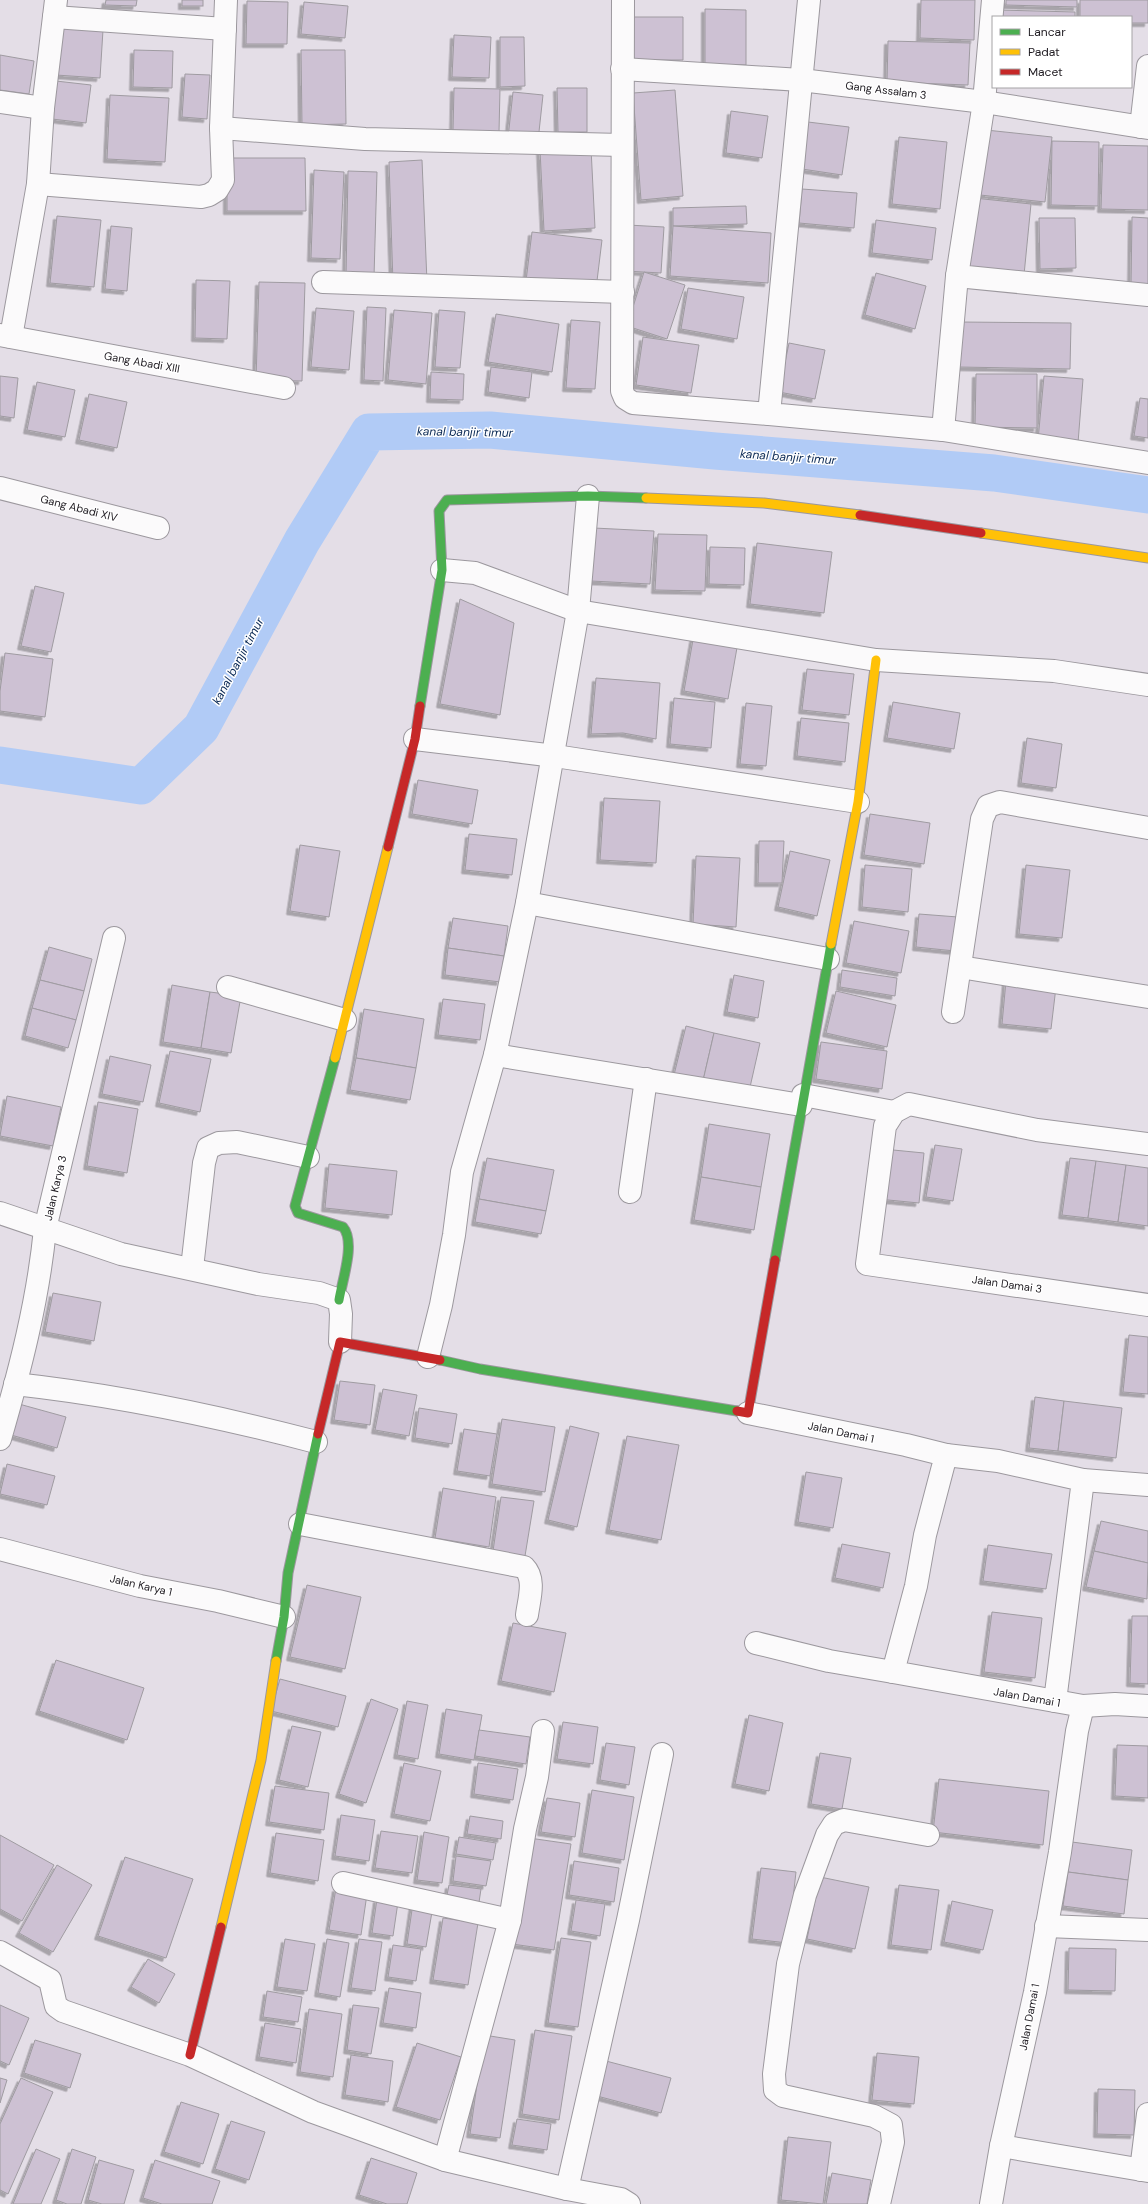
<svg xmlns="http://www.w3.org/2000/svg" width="1148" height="2204" viewBox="0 0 1148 2204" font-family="'DM Sans',sans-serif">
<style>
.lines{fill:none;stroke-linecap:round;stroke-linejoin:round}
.canal{stroke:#b1cbf6;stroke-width:37}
.building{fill:#cdc1d3;stroke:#9f9ba1;filter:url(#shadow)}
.street-casing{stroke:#9c989e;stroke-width:24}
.fast-casing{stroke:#9c989e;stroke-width:11}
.slow-casing{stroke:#9c989e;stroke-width:11}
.jam-casing{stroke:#9c989e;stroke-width:11}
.street{stroke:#fbfafb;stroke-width:22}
.fast{stroke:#4caf50;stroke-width:9}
.slow{stroke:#ffc107;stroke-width:9}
.jam{stroke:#c62828;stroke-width:9}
.labels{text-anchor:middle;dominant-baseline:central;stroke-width:3;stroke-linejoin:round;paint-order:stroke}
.street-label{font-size:11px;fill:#1e1a20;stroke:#fff}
.water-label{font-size:12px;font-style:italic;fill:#0a2955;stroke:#fff}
</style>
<defs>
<filter id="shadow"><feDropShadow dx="-3.5" dy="3.5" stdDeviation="0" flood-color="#0004"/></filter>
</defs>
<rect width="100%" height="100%" fill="#e4dee7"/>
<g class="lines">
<polyline class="canal" points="0,765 141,786 201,728 302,541 369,432 490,430 715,451 994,473 1148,495"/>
</g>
<g class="building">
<polygon points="106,0 137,0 136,6 105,5"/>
<rect x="182" y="0" width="21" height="6"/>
<polygon points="921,0 975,0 974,40 920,38"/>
<polygon points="1006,0 1077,0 1077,7 1006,5"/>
<polygon points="1080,0 1148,0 1148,23 1131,23 1131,17 1080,17"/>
<polygon points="247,1 288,2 287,44 246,44"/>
<polygon points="304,2 348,6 345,38 301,34"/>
<polygon points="705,9 746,10 746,65 705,64"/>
<polygon points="998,10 1075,12 1075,17 998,17"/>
<polygon points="628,17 683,17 683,60 629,60"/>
<polygon points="58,27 103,30 100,78 56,75"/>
<polygon points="454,35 491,37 489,78 452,77"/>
<polygon points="500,37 524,37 525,86 500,87"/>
<polygon points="888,41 970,43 968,85 887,82"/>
<polygon points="134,50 173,51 172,88 133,87"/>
<polygon points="301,50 345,50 346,124 302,125"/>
<polygon points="0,55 34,61 29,94 0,90"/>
<polygon points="185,74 210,75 207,119 182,117"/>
<polygon points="56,81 91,85 86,123 52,119"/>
<polygon points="454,88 500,89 499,132 453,130"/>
<polygon points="557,88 587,88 587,132 558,132"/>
<polygon points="675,90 683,196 641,200 633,93"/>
<polygon points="513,92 543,95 538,141 508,138"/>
<polygon points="110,95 169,98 165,162 107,159"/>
<polygon points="731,111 768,116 762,158 726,153"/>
<polygon points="808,122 849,127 842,175 802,169"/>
<polygon points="986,130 1052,137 1045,202 980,195"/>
<polygon points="899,137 947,142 940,209 892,204"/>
<polygon points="1052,141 1099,142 1098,206 1051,205"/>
<polygon points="1103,145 1148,146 1148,210 1101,209"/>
<polygon points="591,148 595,228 544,231 540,150"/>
<polygon points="227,158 305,158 306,211 227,211"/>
<polygon points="422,160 427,282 393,283 389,162"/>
<polygon points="314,170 344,172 340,259 311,258"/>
<polygon points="348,171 377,172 374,277 346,277"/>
<polygon points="802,189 857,193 854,228 799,223"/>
<polygon points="974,198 1031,204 1024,275 966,269"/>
<polygon points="746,206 747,224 673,226 673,208"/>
<polygon points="57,216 101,220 94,287 50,283"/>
<polygon points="1132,217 1148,218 1148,286 1131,286"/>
<polygon points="1039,218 1075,218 1076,268 1040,269"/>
<polygon points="876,220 936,228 932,260 872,253"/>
<polygon points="628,225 664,227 661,273 625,271"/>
<polygon points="111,226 132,228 127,291 105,289"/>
<polygon points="673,226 771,233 768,283 670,276"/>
<polygon points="532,232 602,240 596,289 526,281"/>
<polygon points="644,272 685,285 667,339 627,326"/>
<polygon points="876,273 926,286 915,329 865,315"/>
<polygon points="196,280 230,281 227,339 195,338"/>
<polygon points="259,282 305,283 302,381 256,380"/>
<polygon points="688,288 744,297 737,339 681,329"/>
<polygon points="367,307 386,308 383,381 364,380"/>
<polygon points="316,308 354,311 349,370 311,367"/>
<polygon points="394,310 432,313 426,384 388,380"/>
<polygon points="439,310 465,312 460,368 435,367"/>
<polygon points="496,314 559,324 552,372 488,362"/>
<polygon points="571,320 600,322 595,389 566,388"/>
<polygon points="960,322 1071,323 1070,369 959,367"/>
<polygon points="643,337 699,345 691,393 636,385"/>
<polygon points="789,343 825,350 815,399 779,392"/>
<polygon points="491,367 532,372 529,398 488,392"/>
<polygon points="431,372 464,374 463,400 430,399"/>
<polygon points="976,374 1037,374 1037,428 975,427"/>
<polygon points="0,376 18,378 14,418 0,416"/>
<polygon points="1044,376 1083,379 1078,443 1038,440"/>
<polygon points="37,382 75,390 65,437 27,430"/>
<polygon points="89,394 127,402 117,448 79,440"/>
<polygon points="1140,398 1148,399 1148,438 1134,436"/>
<polygon points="594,528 654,531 650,584 591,581"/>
<polygon points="658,534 707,535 705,591 655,590"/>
<polygon points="757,543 832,552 824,613 750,604"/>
<polygon points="710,547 745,548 744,585 709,584"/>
<polygon points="35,586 64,593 51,652 21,646"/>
<polygon points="460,599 514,623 500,715 440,704"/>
<polygon points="694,634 738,642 728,699 684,691"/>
<polygon points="5,653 53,659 45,717 0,711 0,691"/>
<polygon points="807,669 854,674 849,715 802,710"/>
<polygon points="596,678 660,683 656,739 623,733 591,734"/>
<polygon points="674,698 715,702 711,748 670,744"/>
<polygon points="893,702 960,713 954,749 887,738"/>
<polygon points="746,703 772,706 766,766 740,764"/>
<polygon points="801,718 849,723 845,762 797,756"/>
<polygon points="1027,738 1062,744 1056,788 1021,783"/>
<polygon points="418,780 478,790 472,824 412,814"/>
<polygon points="604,798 660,801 656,863 600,860"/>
<polygon points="870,814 930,823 924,864 864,855"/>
<polygon points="469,834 517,839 512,875 465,870"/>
<polygon points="759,841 784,841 782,883 758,883"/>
<polygon points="300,845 340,851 329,917 290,911"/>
<polygon points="790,851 830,860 817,916 778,907"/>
<polygon points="696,856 740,858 736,927 693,924"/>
<polygon points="865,865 912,869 908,912 862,907"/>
<polygon points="1026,865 1070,870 1062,938 1019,934"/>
<polygon points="919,914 958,917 955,951 916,947"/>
<polygon points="453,918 508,926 504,956 448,948"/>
<polygon points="854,921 909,931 901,973 846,963"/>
<polygon points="49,947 92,959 84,991 40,980"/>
<polygon points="448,948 504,956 500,982 445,975"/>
<polygon points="842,970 897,978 895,996 840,987"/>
<polygon points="734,975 764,981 758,1018 727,1012"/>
<polygon points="40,980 84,991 76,1020 32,1008"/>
<polygon points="1006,981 1056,987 1051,1029 1002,1024"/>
<polygon points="172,985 210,992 201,1048 163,1042"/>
<polygon points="836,991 896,1005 887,1047 826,1033"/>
<polygon points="210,992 241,996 231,1053 201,1048"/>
<polygon points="443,999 485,1004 480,1040 438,1035"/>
<polygon points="32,1008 76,1020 68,1048 25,1036"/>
<polygon points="364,1009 424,1019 416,1068 356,1058"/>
<polygon points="686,1026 714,1033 702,1085 673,1079"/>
<polygon points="714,1033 760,1043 748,1096 702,1085"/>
<polygon points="821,1042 887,1051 882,1089 816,1079"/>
<polygon points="170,1051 211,1059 200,1112 159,1103"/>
<polygon points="110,1056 151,1065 143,1102 102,1094"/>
<polygon points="356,1058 416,1068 410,1100 350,1090"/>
<polygon points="7,1096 61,1107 53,1146 0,1136"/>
<polygon points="98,1102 138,1109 127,1173 87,1166"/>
<polygon points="709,1124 770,1134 761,1187 701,1177"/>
<polygon points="935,1145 962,1149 953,1201 926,1197"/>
<polygon points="883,1149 924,1153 919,1203 878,1199"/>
<polygon points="487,1158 554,1170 546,1211 479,1199"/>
<polygon points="1070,1158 1096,1161 1088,1218 1062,1215"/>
<polygon points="1096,1161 1126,1165 1118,1222 1088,1218"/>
<polygon points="329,1164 397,1171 392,1215 325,1208"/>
<polygon points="1126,1165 1148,1168 1148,1226 1118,1222"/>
<polygon points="701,1177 761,1187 754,1230 694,1220"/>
<polygon points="479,1199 546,1211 541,1234 475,1222"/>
<polygon points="53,1293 101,1302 94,1341 45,1332"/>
<polygon points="1129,1335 1148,1337 1148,1394 1123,1392"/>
<polygon points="340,1381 375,1385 370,1425 334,1420"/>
<polygon points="383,1389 417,1395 409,1436 375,1430"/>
<polygon points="1035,1397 1064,1401 1058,1451 1029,1448"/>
<polygon points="1064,1401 1122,1408 1116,1458 1058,1451"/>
<polygon points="19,1404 66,1417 57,1448 11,1435"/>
<polygon points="419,1408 457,1414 452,1444 415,1438"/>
<polygon points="502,1419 555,1427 545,1492 492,1484"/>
<polygon points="570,1426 599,1433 577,1527 548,1520"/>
<polygon points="464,1429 497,1434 490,1476 457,1471"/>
<polygon points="627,1436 679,1445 661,1540 609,1530"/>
<polygon points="7,1464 55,1476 47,1505 0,1494"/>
<polygon points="806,1472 842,1478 833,1528 798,1522"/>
<polygon points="443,1488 496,1497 489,1547 435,1538"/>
<polygon points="501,1497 534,1501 525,1556 493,1551"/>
<polygon points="1101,1521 1148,1531 1148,1563 1094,1551"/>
<polygon points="842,1544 890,1553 883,1588 835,1578"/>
<polygon points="988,1545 1052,1554 1046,1589 983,1581"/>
<polygon points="1094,1551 1148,1563 1147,1599 1086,1587"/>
<polygon points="307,1585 361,1597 345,1669 290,1657"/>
<polygon points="992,1612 1042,1618 1035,1678 984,1672"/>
<polygon points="1132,1616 1148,1616 1148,1684 1130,1683"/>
<polygon points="513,1623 566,1633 554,1692 501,1681"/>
<polygon points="56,1660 144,1688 127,1740 39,1711"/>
<polygon points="280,1679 346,1696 338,1727 271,1711"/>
<polygon points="371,1699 398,1709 366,1803 339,1794"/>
<polygon points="407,1701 428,1705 418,1759 397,1755"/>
<polygon points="446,1709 482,1715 474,1760 439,1754"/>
<polygon points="749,1715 783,1723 769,1791 735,1784"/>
<polygon points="563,1722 598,1727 593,1764 557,1759"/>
<polygon points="292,1726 321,1732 308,1787 279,1780"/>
<polygon points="479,1730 530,1737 526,1764 475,1756"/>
<polygon points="606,1743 635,1747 629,1785 600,1780"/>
<polygon points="1117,1745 1148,1746 1148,1798 1115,1796"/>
<polygon points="820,1753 851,1758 842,1809 811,1804"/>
<polygon points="404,1763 441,1771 430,1821 394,1814"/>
<polygon points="478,1763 518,1769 513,1800 474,1794"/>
<polygon points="939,1779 1049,1791 1043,1845 933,1832"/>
<polygon points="275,1786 329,1793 324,1830 269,1822"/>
<polygon points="592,1790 634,1797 624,1860 582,1853"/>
<polygon points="547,1798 580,1803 575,1837 541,1832"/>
<polygon points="341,1815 375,1820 369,1861 335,1856"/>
<polygon points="470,1816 503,1821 501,1839 467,1834"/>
<polygon points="381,1831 418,1836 412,1873 375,1868"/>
<polygon points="424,1832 449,1837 442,1883 417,1880"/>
<polygon points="276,1833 324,1840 318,1881 270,1873"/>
<polygon points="0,1835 54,1865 22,1921 0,1909"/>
<polygon points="459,1837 496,1843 493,1860 456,1854"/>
<polygon points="529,1838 571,1844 554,1950 512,1944"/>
<polygon points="1072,1842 1132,1850 1128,1880 1068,1872"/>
<polygon points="456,1856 491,1861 486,1886 453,1881"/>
<polygon points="125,1857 193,1879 166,1958 98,1936"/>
<polygon points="574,1861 619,1868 614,1902 569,1895"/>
<polygon points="57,1865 92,1885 53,1952 19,1933"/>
<polygon points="761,1868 796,1872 788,1943 752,1939"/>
<polygon points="1068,1872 1128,1880 1124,1914 1063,1906"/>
<polygon points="820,1877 869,1887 855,1949 807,1939"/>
<polygon points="449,1885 481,1889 478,1909 445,1905"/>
<polygon points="899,1885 939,1890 931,1950 891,1945"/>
<polygon points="336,1888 367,1894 361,1935 329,1930"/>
<polygon points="377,1899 398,1902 393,1936 372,1933"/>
<polygon points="576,1900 605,1904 600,1936 571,1931"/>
<polygon points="952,1901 993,1910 983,1950 944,1942"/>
<polygon points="413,1903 433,1906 426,1947 407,1944"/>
<polygon points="443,1918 478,1923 468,1985 433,1980"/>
<polygon points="561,1938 591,1942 578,2027 548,2023"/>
<polygon points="285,1939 315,1944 307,1991 277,1987"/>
<polygon points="327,1939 349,1943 340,1997 318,1993"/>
<polygon points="359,1939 382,1942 375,1991 351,1988"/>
<polygon points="393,1945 421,1949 416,1981 388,1977"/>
<polygon points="1069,1948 1116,1949 1115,1991 1068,1990"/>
<polygon points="148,1959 175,1974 159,2003 131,1987"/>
<polygon points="389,1988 421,1993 416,2028 383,2023"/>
<polygon points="267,1991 302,1997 298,2022 263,2017"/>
<polygon points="0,2005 29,2018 9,2065 0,2061"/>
<polygon points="353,2005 379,2008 371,2054 347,2050"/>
<polygon points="309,2009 342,2014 333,2077 300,2072"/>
<polygon points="265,2023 301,2029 296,2063 259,2057"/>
<polygon points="535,2030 572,2036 559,2120 522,2114"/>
<polygon points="484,2035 515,2040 500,2138 470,2134"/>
<polygon points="35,2040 81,2054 70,2088 24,2073"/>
<polygon points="417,2043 461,2057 440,2120 396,2107"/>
<polygon points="877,2053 919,2057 914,2104 872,2100"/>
<polygon points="351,2055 393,2061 388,2102 345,2095"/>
<polygon points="606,2061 671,2078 661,2113 597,2096"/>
<polygon points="0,2078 7,2080 0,2103"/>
<polygon points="21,2078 53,2092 8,2194 0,2190 0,2124"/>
<polygon points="1098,2089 1135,2090 1134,2135 1097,2134"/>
<polygon points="181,2102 219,2114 203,2164 164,2152"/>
<polygon points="517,2119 551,2124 547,2150 512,2145"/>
<polygon points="231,2121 265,2132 249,2180 215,2169"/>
<polygon points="788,2137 831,2142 823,2204 781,2200"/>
<polygon points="36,2149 60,2159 41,2204 13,2204"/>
<polygon points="72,2149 96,2157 81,2204 67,2204 56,2200"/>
<polygon points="371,2158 417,2173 407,2204 387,2204 359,2195"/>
<polygon points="99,2160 134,2170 124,2204 102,2204 88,2200"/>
<polygon points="155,2160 220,2181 212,2204 162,2204 143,2198"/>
<polygon points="832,2173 871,2180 867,2204 826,2204"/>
</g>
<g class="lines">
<g class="street-casing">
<g id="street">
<polyline points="623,0 622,391 625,398 633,403 769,414"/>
<polyline points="809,0 769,414 943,430 1148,463"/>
<polyline points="993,0 984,102 957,276 1148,295"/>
<polyline points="54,17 225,29"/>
<polyline points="622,69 801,80 984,102 1148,128"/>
<polyline points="0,102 43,108"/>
<polyline points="1141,127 1148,66"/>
<polyline points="221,128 365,139 622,145"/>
<polyline points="38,184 201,197 209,195 217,190 223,180 221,128 226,0"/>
<polyline points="323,282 623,292"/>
<polyline points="0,335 284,388"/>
<polyline points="11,337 38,184 43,108 56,0"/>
<polyline points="943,430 957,276"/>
<polyline points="0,488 158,528"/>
<polyline points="442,570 475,573 578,611 876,660 1054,671 1148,685"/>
<polyline points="415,739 555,756 858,802"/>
<polyline points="527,903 828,959"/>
<polyline points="960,967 1148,997"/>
<polyline points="228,987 345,1020"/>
<polyline points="953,1012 982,819 988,806 1000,802 1148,828"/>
<polyline points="495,1055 801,1105"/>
<polyline points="803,1095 894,1112"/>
<polyline points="1148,1144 1037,1130 909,1104 894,1112 885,1126 867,1264 1148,1305"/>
<polyline points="630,1192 646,1079"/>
<polyline points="0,1213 121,1254 258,1284 319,1293 339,1300 341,1314 340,1342"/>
<polyline points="192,1268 204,1163 208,1148 219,1143 237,1142 308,1157"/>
<polyline points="428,1357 441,1305 454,1235 462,1172 495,1055 527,903 578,611 588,496"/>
<path d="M15,1384c101,11 202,32 301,58"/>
<polyline points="748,1413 906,1445 946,1455 925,1535 916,1586 893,1672 1083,1706 1077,1731 1060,1852 1035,1992 1001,2146 991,2204"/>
<path d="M0,1439c20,-69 38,-138 45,-210l69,-291"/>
<polyline points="946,1455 998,1461 1083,1480 1055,1701"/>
<polyline points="1083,1480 1148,1485"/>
<path d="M300,1524l224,43c12,12 5,32 3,48"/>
<polyline points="0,1549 140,1586 218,1601 284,1617"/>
<polyline points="756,1643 829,1661 893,1672"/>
<polyline points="1083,1706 1115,1704 1148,1706"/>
<polyline points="343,1883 510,1920"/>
<polyline points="1046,1926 1148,1930"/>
<polyline points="0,1952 50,1980 56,2006 63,2011 190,2055 313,2112 445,2160 567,2189 621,2199 629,2204"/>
<polyline points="1001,2146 1148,2171"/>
<polyline points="445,2160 510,1920 525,1829 537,1777 543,1731"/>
<polyline points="1141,2170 1148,2114"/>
<polyline points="567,2189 628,1920 662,1754"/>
<polyline points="879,2204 893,2142 891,2125 874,2116 783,2096 775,2090 774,2074 788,1964 805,1895 827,1835 834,1824 844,1820 928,1835"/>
</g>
</g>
<g class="fast-casing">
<g id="fast">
<polyline points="420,706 442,570 439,511 447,500 588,496 646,498"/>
<path d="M335,1058l-40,148 3,7 45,14c13,15 -1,54 -4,73"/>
<polyline points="775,1260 831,944"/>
<polyline points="440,1360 480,1369 737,1411"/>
<polyline points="276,1661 284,1617 288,1573 318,1434"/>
</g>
</g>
<g class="slow-casing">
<g id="slow">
<polyline points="646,498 764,503 860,515"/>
<polyline points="981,533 1148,558"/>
<polyline points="831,944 858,802 876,660"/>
<polyline points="335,1058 388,847"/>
<polyline points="221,1927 261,1760 276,1661"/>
</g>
</g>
<g class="jam-casing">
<g id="jam">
<polyline points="860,515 981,533"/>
<polyline points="388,847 415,739 420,706"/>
<polyline points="737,1411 748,1413 775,1260"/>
<polyline points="318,1434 340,1342 440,1360"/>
<polyline points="190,2055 221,1927"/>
</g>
</g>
<use href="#street" class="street"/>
<use href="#fast" class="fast"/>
<use href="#slow" class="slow"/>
<use href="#jam" class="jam"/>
</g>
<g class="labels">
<g class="street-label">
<text transform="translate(886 90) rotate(7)">Gang Assalam 3</text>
<text transform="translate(142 362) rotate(10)">Gang Abadi XIII</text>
<text transform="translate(79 508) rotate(14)">Gang Abadi XIV</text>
<text transform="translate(55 1188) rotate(-77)">Jalan Karya 3</text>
<text transform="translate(1007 1284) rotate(8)">Jalan Damai 3</text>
<text transform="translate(841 1432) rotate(12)">Jalan Damai 1</text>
<text transform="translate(141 1585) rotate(13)">Jalan Karya 1</text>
<text transform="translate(1027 1697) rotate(10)">Jalan Damai 1</text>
<text transform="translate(1029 2017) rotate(-79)">Jalan Damai 1</text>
</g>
<g class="water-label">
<text transform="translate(465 432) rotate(1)">kanal banjir timur</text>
<text transform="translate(788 457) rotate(4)">kanal banjir timur</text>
<text transform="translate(238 661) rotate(-62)">kanal banjir timur</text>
</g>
</g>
<rect x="992" y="16" width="140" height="72" fill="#ffffff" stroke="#a5a3a6"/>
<rect x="1000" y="29" width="20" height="6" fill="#4caf50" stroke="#a5a3a6"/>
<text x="1028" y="36" font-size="12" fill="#1e1a20">Lancar</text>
<rect x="1000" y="49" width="20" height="6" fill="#ffc107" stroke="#a5a3a6"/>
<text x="1028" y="56" font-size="12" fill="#1e1a20">Padat</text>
<rect x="1000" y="69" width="20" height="6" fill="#c62828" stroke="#a5a3a6"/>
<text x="1028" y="76" font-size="12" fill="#1e1a20">Macet</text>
</svg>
